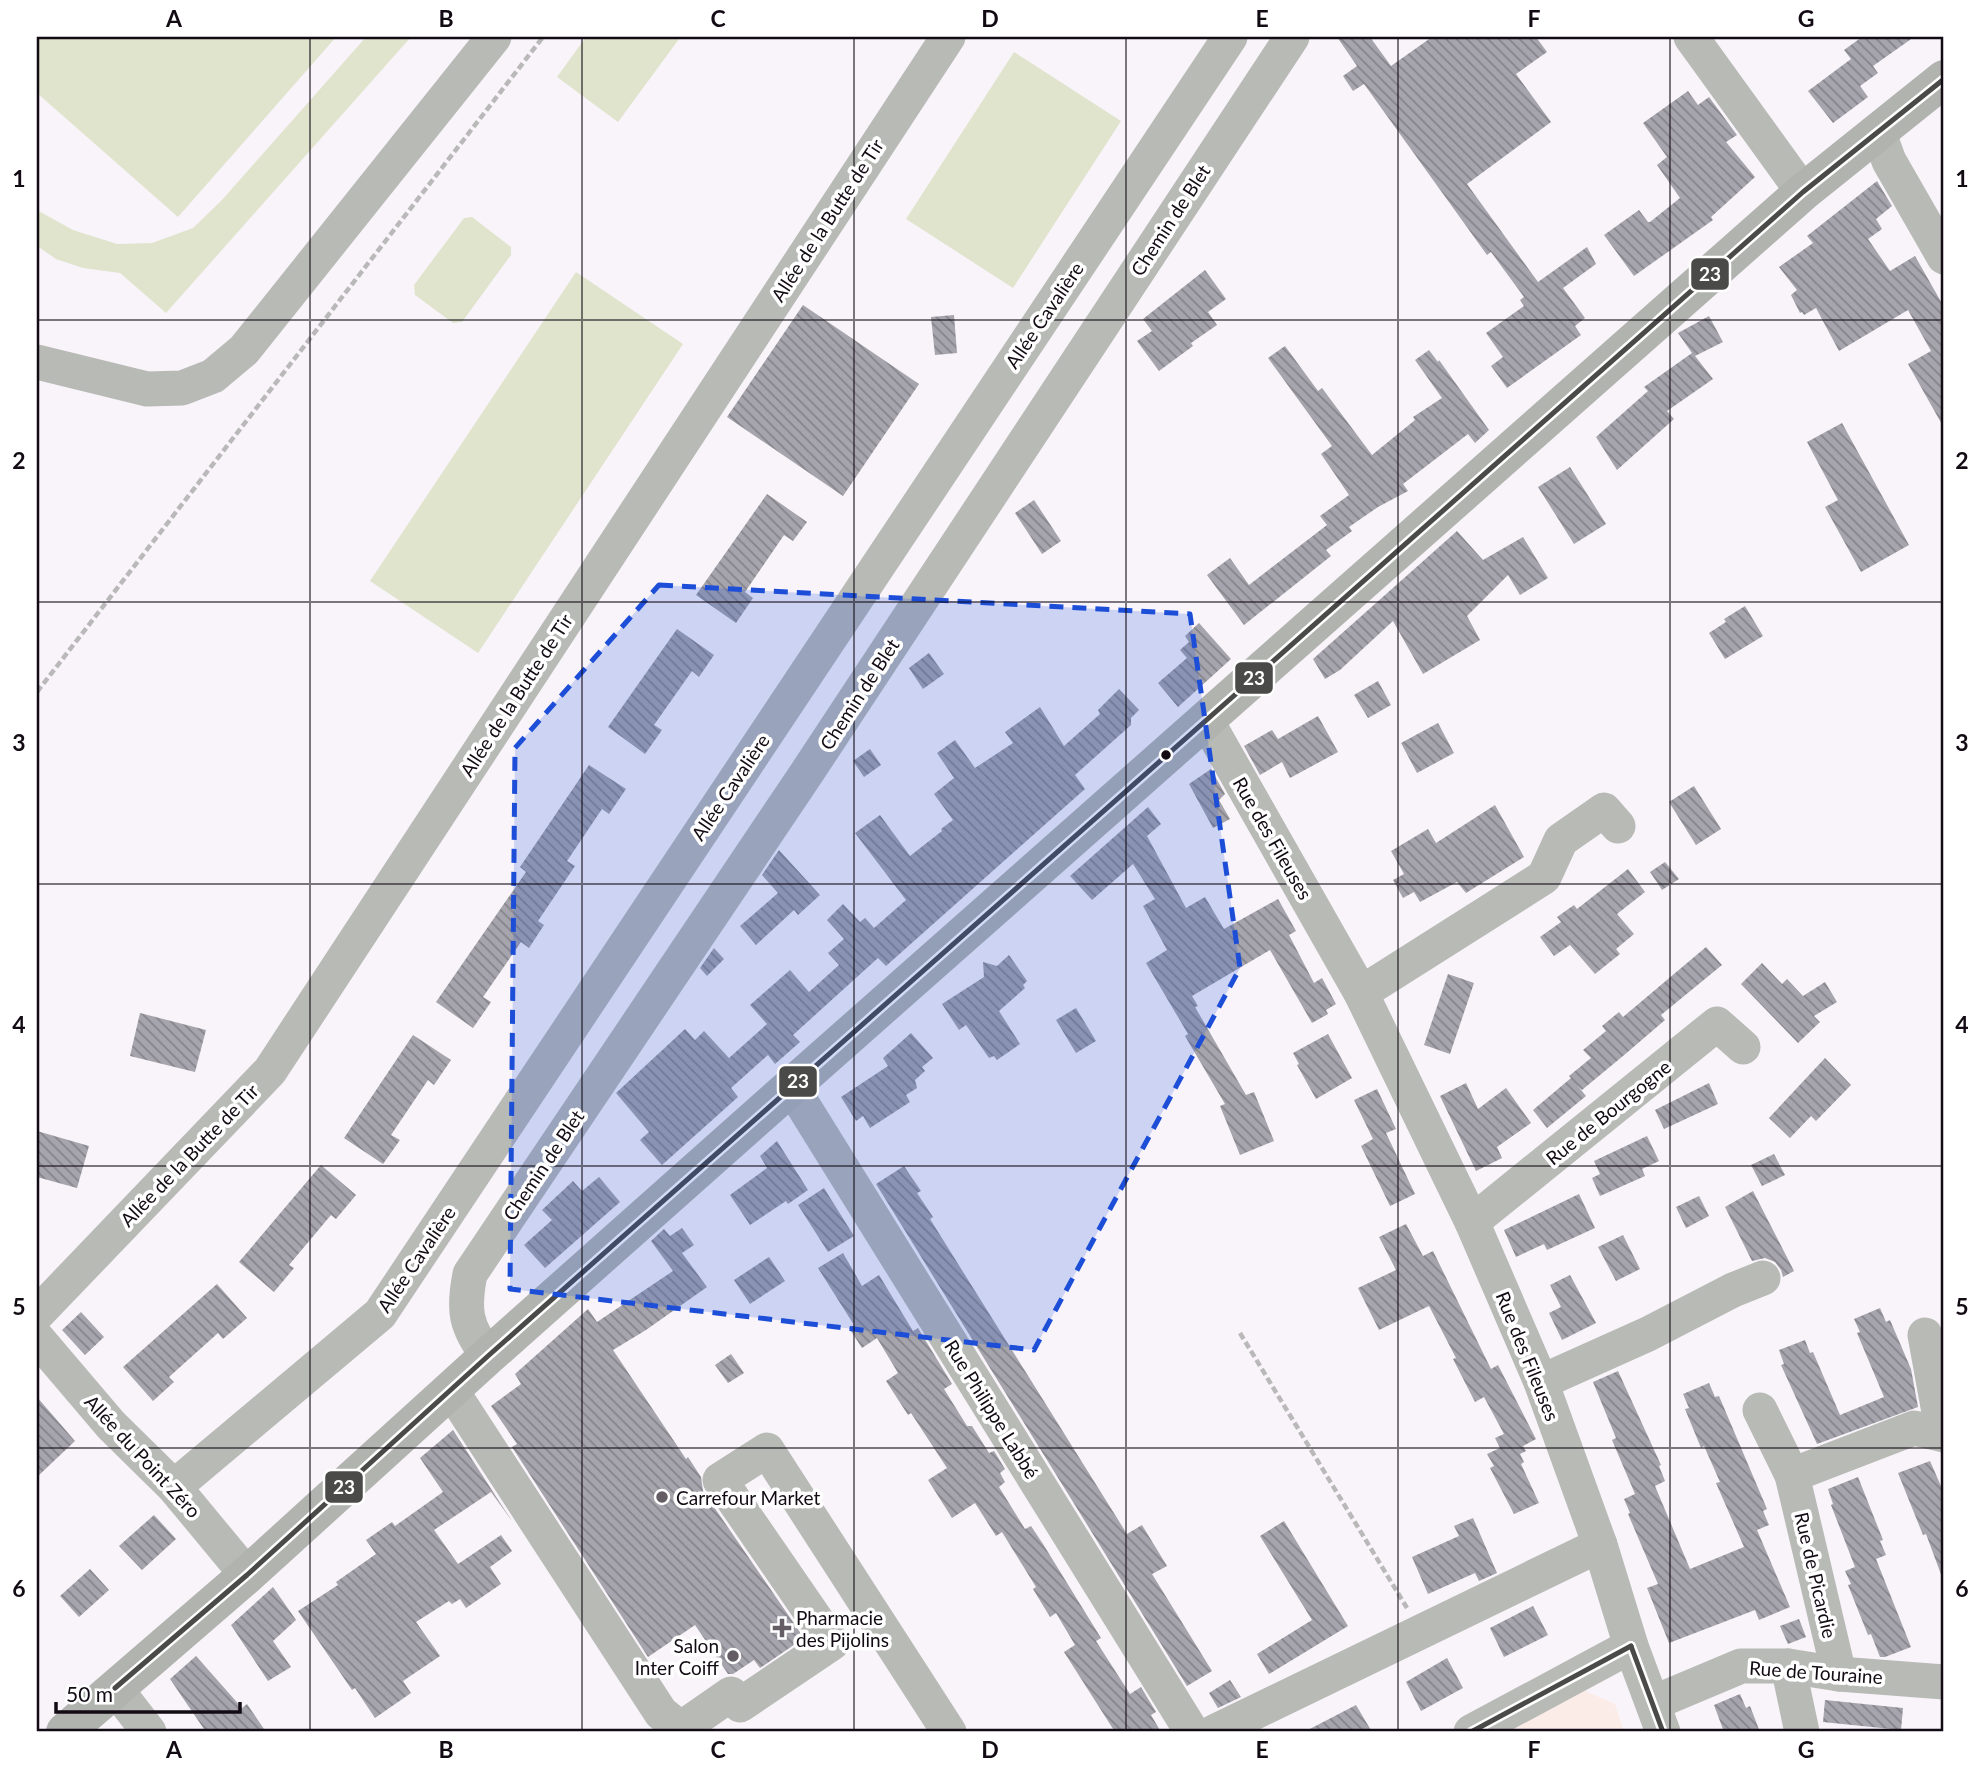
<svg xmlns="http://www.w3.org/2000/svg" width="1981" height="1769" viewBox="0 0 1981 1769" font-family="Lato,sans-serif">
<style>
.education{fill:#fbece8}
.pitch{fill:#e0e4cd}
.building{fill:url(#building-back-hatch)}
.lines{fill:none;stroke-linecap:round;stroke-linejoin:round}
.path{stroke:#bab9b9;stroke-width:4.5;stroke-dasharray:7 3.5;stroke-linecap:butt}
.minor{stroke:#b8bab6;stroke-width:35}
.major{stroke:#b1b3ae;stroke-width:38}
.bus-1-casing{stroke:#fff;stroke-width:10}
.bus-1{stroke:#4a4a49;stroke-width:5}
.marked{fill:#1d4ed8;fill-opacity:0.2;stroke:#1d4ed8;stroke-width:5;stroke-dasharray:14 9;stroke-linejoin:round}
.grid{fill:none;stroke:#130b14;stroke-width:2;stroke-opacity:0.55}
.bus-dot{fill:#130b14;stroke:#fff;stroke-width:2.5}
.poi-dot{fill:#645d64;stroke:#fff;stroke-width:2.5}
.labels{text-anchor:middle;dominant-baseline:central;stroke-width:7;stroke-linejoin:round;paint-order:stroke}
.street-label{font-size:19px;fill:#130b14;stroke:#fff}
.poi-label{font-size:19px;fill:#130b14;stroke:#fff;text-anchor:start}
.line-badge{stroke:#fff;stroke-width:2.5}
.badge-label{font-size:19px;text-anchor:middle;font-weight:bold;fill:#fff}
.neatline{fill:none;stroke:#130b14;stroke-width:2.5}
.grid-label{font-size:23px;text-anchor:middle;font-weight:bold;fill:#130b14}
</style>
<defs>
<pattern id="building-back-hatch" width="6" height="6" patternUnits="userSpaceOnUse" patternTransform="scale(1.75)"><rect width="6" height="6" fill="#a6a4ac"/><path d="M-1 5l2 2M0 0l6 6M5-1l2 2" fill="none" stroke="#86848b"/></pattern>
</defs>
<rect width="100%" height="100%" fill="#f9f4fa"/>
<polygon class="education" points="1583,1690 1615,1704 1624,1732 1507,1732"/>
<g class="pitch">
<polygon points="37,37 336,37 178,217 37,93"/>
<polygon points="366,37 411,37 166,313 120,273 83,268 56,259 37,246 37,210 73,230 117,244 152,243 193,228 221,201"/>
<polygon points="586,37 675,37 679,39 618,122 557,77"/>
<polygon points="1014,52 1121,121 1013,288 906,219"/>
<polygon points="472,217 511,247 511,255 462,322 453,323 415,295 414,285 464,218"/>
<polygon points="576,272 683,344 478,653 370,581"/>
</g>
<g class="building">
<polygon points="1337,37 1370,37 1391,66 1432,37 1536,37 1547,52 1516,74 1551,122 1467,184 1538,282 1587,247 1596,264 1563,288 1585,318 1575,326 1581,335 1507,388 1491,366 1503,357 1486,333 1524,306 1520,300 1524,297 1491,252 1487,255 1364,84 1353,91 1343,76 1357,66"/>
<polygon points="1862,37 1914,37 1873,66 1878,73 1860,86 1868,97 1833,123 1808,91 1851,59 1844,50"/>
<polygon points="1688,91 1698,105 1709,97 1737,135 1726,142 1755,177 1711,217 1713,220 1634,276 1604,235 1639,210 1648,222 1650,222 1680,198 1657,165 1667,157 1643,123"/>
<polygon points="1877,181 1892,206 1876,219 1882,229 1868,239 1890,271 1915,256 1944,307 1944,428 1908,364 1931,351 1908,310 1839,351 1816,308 1804,315 1802,312 1800,313 1791,295 1797,290 1779,267 1813,243 1807,236"/>
<polygon points="1205,270 1226,299 1208,312 1217,325 1191,343 1193,346 1159,371 1137,341 1152,331 1143,319"/>
<polygon points="803,305 919,384 843,496 727,417"/>
<polygon points="954,315 957,353 935,355 931,317"/>
<polygon points="1709,316 1723,342 1695,356 1713,379 1667,411 1674,419 1617,470 1596,437 1648,391 1644,387 1692,353 1678,333"/>
<polygon points="1285,346 1318,391 1322,388 1372,455 1415,420 1413,417 1442,398 1415,360 1429,350 1438,362 1439,360 1489,430 1475,443 1468,434 1403,484 1408,491 1378,507 1349,527 1352,531 1326,550 1331,556 1244,625 1207,575 1230,558 1249,585 1327,525 1320,516 1349,495 1321,454 1332,446 1268,358"/>
<polygon points="1842,423 1909,545 1861,572 1825,507 1838,500 1807,442"/>
<polygon points="1570,467 1606,524 1574,544 1538,487"/>
<polygon points="767,494 807,522 793,541 784,535 745,592 753,598 736,623 696,595"/>
<polygon points="1034,500 1061,541 1042,554 1015,513"/>
<polygon points="1457,531 1483,560 1523,537 1548,578 1520,595 1508,575 1467,616 1480,640 1423,674 1393,621 1340,670 1325,679 1313,659"/>
<polygon points="1745,606 1763,636 1725,659 1709,633 1726,622 1724,619"/>
<polygon points="1199,623 1231,659 1178,707 1158,683 1187,658 1180,650 1189,642 1185,636"/>
<polygon points="677,629 714,655 699,677 692,671 654,725 662,730 645,754 608,727"/>
<polygon points="929,653 944,674 923,689 909,668"/>
<polygon points="1378,681 1391,705 1368,718 1354,695"/>
<polygon points="1119,689 1139,710 1131,718 1131,725 1075,775 1085,789 886,966 878,958 793,1035 800,1042 775,1064 768,1055 731,1088 738,1097 662,1165 640,1140 649,1132 616,1093 685,1029 695,1040 704,1031 729,1058 767,1024 750,1005 790,970 809,992 839,965 828,953 844,939 827,920 843,904 860,922 865,918 874,928 906,900 855,833 880,815 910,856 942,831 941,829 953,820 934,794 954,778 937,753 955,740 975,768 1013,743 1005,732 1040,707 1064,746 1100,714 1098,710"/>
<polygon points="1318,716 1338,752 1290,778 1282,762 1260,775 1244,746 1272,730 1278,739"/>
<polygon points="1438,723 1454,753 1417,773 1401,743"/>
<polygon points="870,749 881,765 864,777 853,761"/>
<polygon points="589,765 626,789 609,814 602,809 567,861 575,866 538,921 544,925 529,948 521,942 483,997 491,1002 473,1028 436,1002 526,872 520,867"/>
<polygon points="1211,769 1225,794 1219,800 1230,819 1213,828 1189,784"/>
<polygon points="1694,786 1721,829 1696,845 1669,802"/>
<polygon points="1495,805 1524,857 1466,893 1457,882 1420,902 1414,892 1403,898 1393,880 1404,874 1391,851 1428,829 1436,843"/>
<polygon points="1148,807 1161,824 1147,836 1186,908 1205,897 1224,929 1278,899 1296,931 1289,935 1314,983 1322,978 1336,1004 1326,1010 1328,1014 1312,1023 1270,950 1192,996 1198,1006 1195,1007 1246,1095 1254,1092 1274,1141 1240,1155 1220,1106 1225,1104 1185,1036 1188,1034 1146,963 1167,950 1143,906 1155,899 1133,864 1092,900 1070,876"/>
<polygon points="779,850 820,895 798,915 794,910 756,945 740,926 778,893 762,875"/>
<polygon points="1665,862 1679,879 1662,890 1650,872"/>
<polygon points="1628,869 1645,892 1617,914 1634,934 1616,949 1620,954 1595,974 1570,945 1554,956 1540,937 1561,922 1557,917 1574,905 1577,909"/>
<polygon points="1706,947 1722,965 1661,1015 1665,1020 1623,1056 1582,1090 1577,1085 1586,1096 1547,1128 1533,1110 1571,1078 1569,1076 1591,1058 1583,1050 1606,1031 1602,1026 1619,1012 1623,1017"/>
<polygon points="714,948 724,959 707,976 700,968"/>
<polygon points="1009,955 1027,981 1023,985 1025,988 999,1011 1020,1044 997,1060 994,1056 989,1058 966,1025 959,1030 942,1004 984,977 983,962 997,966"/>
<polygon points="1762,963 1782,984 1787,979 1803,996 1825,982 1837,1002 1814,1016 1820,1022 1798,1043 1741,984"/>
<polygon points="1448,974 1474,983 1450,1054 1424,1045"/>
<polygon points="1076,1008 1096,1041 1076,1053 1056,1020"/>
<polygon points="140,1013 206,1030 195,1072 130,1056"/>
<polygon points="911,1033 933,1058 922,1067 925,1071 915,1080 917,1088 906,1095 910,1102 870,1128 863,1116 856,1121 841,1097 888,1066 883,1058"/>
<polygon points="1328,1034 1352,1078 1316,1099 1297,1065 1299,1064 1293,1053"/>
<polygon points="413,1035 451,1060 434,1085 428,1080 391,1135 400,1140 383,1164 344,1138"/>
<polygon points="1825,1058 1851,1085 1816,1121 1811,1116 1790,1138 1769,1118"/>
<polygon points="1466,1083 1478,1109 1506,1088 1531,1123 1497,1147 1502,1158 1476,1171 1440,1096"/>
<polygon points="1709,1083 1718,1104 1664,1129 1655,1110"/>
<polygon points="1377,1089 1396,1129 1386,1133 1415,1194 1390,1206 1361,1146 1373,1139 1354,1100"/>
<polygon points="37,1131 89,1146 77,1188 37,1177"/>
<polygon points="1647,1136 1659,1161 1642,1169 1645,1176 1600,1196 1592,1178 1600,1174 1594,1161"/>
<polygon points="777,1141 808,1190 788,1204 786,1201 750,1225 730,1195 767,1168 760,1156"/>
<polygon points="1774,1154 1785,1175 1762,1186 1751,1165"/>
<polygon points="321,1165 356,1195 336,1219 331,1215 289,1265 294,1268 274,1292 239,1262"/>
<polygon points="904,1166 921,1191 917,1193 933,1217 930,1219 1127,1534 1142,1525 1167,1566 1152,1574 1212,1671 1187,1686 876,1184"/>
<polygon points="599,1177 620,1202 545,1268 524,1245 552,1220 542,1210 573,1181 582,1191"/>
<polygon points="824,1188 854,1236 828,1252 798,1205"/>
<polygon points="1753,1191 1794,1271 1783,1277 1781,1270 1775,1262 1765,1258 1752,1261 1725,1207"/>
<polygon points="1579,1194 1595,1228 1547,1250 1544,1244 1516,1257 1504,1230"/>
<polygon points="1699,1196 1709,1216 1686,1228 1676,1207"/>
<polygon points="1406,1224 1423,1256 1433,1251 1491,1369 1498,1365 1536,1439 1523,1446 1526,1451 1520,1454 1524,1462 1521,1464 1539,1503 1514,1514 1490,1468 1494,1466 1487,1454 1500,1448 1495,1438 1504,1434 1484,1397 1475,1402 1453,1359 1456,1358 1429,1306 1379,1330 1358,1288 1396,1270 1379,1237"/>
<polygon points="682,1228 694,1245 682,1253 707,1287 646,1330 613,1350 686,1459 688,1457 701,1477 703,1491 804,1638 760,1668 754,1660 733,1674 728,1674 695,1625 648,1657 512,1447 517,1444 491,1406 521,1384 515,1374 588,1309 597,1322 673,1271 651,1241 664,1229 670,1236"/>
<polygon points="1623,1235 1640,1269 1616,1281 1598,1247"/>
<polygon points="843,1253 862,1286 879,1275 913,1331 918,1328 952,1384 944,1389 967,1426 972,1426 989,1453 994,1451 1005,1469 1000,1473 1005,1482 999,1487 1025,1529 1031,1526 1043,1544 1101,1638 1096,1641 1130,1694 1141,1687 1156,1712 1151,1715 1161,1732 1115,1732 1064,1652 1075,1645 1056,1613 1050,1617 1033,1589 1036,1587 1002,1532 996,1536 975,1503 952,1518 928,1480 947,1468 911,1413 908,1415 886,1381 898,1373 877,1338 862,1348 849,1328 854,1325 818,1268"/>
<polygon points="769,1257 785,1281 750,1304 734,1280"/>
<polygon points="1570,1275 1596,1323 1562,1340 1549,1313 1561,1307 1550,1285"/>
<polygon points="217,1284 247,1318 223,1339 218,1333 169,1377 174,1382 153,1401 123,1367"/>
<polygon points="1880,1308 1886,1322 1890,1320 1911,1369 1918,1407 1817,1444 1781,1365 1784,1364 1779,1350 1805,1340 1810,1353 1813,1352 1840,1415 1884,1397 1857,1333 1860,1332 1854,1319"/>
<polygon points="81,1312 104,1337 85,1355 62,1330"/>
<polygon points="731,1354 744,1373 728,1383 715,1365"/>
<polygon points="1618,1371 1661,1465 1659,1466 1665,1481 1655,1486 1690,1569 1744,1547 1716,1483 1720,1482 1704,1446 1701,1448 1685,1409 1689,1408 1683,1394 1709,1383 1715,1397 1719,1396 1767,1509 1763,1511 1769,1525 1757,1530 1790,1607 1759,1620 1755,1610 1669,1643 1647,1588 1658,1584 1628,1514 1630,1513 1624,1499 1635,1494 1612,1440 1616,1438 1593,1382"/>
<polygon points="37,1397 75,1441 37,1477"/>
<polygon points="453,1430 512,1521 491,1492 434,1530 458,1564 501,1535 512,1551 490,1567 501,1584 466,1608 460,1599 452,1604 449,1601 416,1622 440,1656 403,1681 411,1693 375,1718 355,1688 352,1690 298,1611 338,1585 336,1582 376,1554 366,1540 392,1522 395,1526 443,1492 420,1458"/>
<polygon points="1930,1461 1944,1493 1944,1576 1942,1577 1926,1534 1923,1535 1898,1473"/>
<polygon points="1858,1477 1883,1540 1880,1541 1886,1555 1876,1559 1911,1647 1885,1657 1880,1657 1871,1634 1868,1635 1848,1585 1851,1584 1845,1571 1855,1567 1831,1505 1833,1504 1828,1489"/>
<polygon points="154,1515 176,1539 142,1570 119,1546"/>
<polygon points="1473,1518 1497,1573 1479,1581 1475,1573 1428,1594 1412,1557 1459,1536 1454,1526"/>
<polygon points="1284,1521 1348,1626 1269,1674 1257,1654 1312,1620 1260,1536"/>
<polygon points="90,1569 109,1590 79,1617 60,1596"/>
<polygon points="273,1587 296,1620 273,1641 291,1667 268,1681 231,1625"/>
<polygon points="1533,1606 1548,1635 1504,1657 1490,1628"/>
<polygon points="1799,1619 1806,1637 1788,1644 1780,1626"/>
<polygon points="196,1656 242,1708 247,1704 266,1732 206,1732 170,1679"/>
<polygon points="1447,1658 1463,1688 1421,1711 1406,1682"/>
<polygon points="1230,1680 1241,1697 1218,1708 1209,1693"/>
<polygon points="1740,1694 1746,1708 1750,1706 1760,1732 1724,1732 1714,1705"/>
<polygon points="1825,1700 1903,1708 1901,1730 1823,1722"/>
<polygon points="1356,1705 1372,1732 1304,1732"/>
</g>
<g class="lines">
<g class="path">
<polyline points="37,692 543,37"/>
<polyline points="1240,1333 1407,1608"/>
</g>
<g class="minor">
<polyline points="1691,37 1803,192"/>
<polyline points="1878,131 1889,161 1944,257"/>
<polyline points="37,362 147,389 182,388 213,376 244,350 494,37"/>
<polyline points="1206,720 1361,993 1472,1222 1541,1382 1600,1545 1631,1646 1663,1732"/>
<polyline points="1361,993 1544,877 1561,840 1604,810 1618,826"/>
<polyline points="791,1086 1192,1732"/>
<polyline points="1472,1222 1717,1024 1743,1047"/>
<polyline points="37,1314 270,1071 948,37"/>
<polyline points="1925,1335 1943,1434"/>
<polyline points="37,1338 111,1425 174,1487 247,1575"/>
<path d="M488,1356c-23,-30 -25,-46 -18,-82l336,-500 486,-737"/>
<polyline points="1541,1382 1648,1334 1733,1290 1763,1278"/>
<polyline points="451,1390 661,1713 685,1732"/>
<polyline points="1760,1410 1792,1475"/>
<polyline points="174,1487 380,1314 1230,37"/>
<polyline points="1788,1666 1802,1732"/>
<polyline points="1839,1674 1792,1475 1914,1428 1944,1435"/>
<polyline points="115,1688 149,1732"/>
<polyline points="1653,1703 1741,1666 1788,1666 1839,1674 1944,1682"/>
<polyline points="682,1728 731,1694 740,1705 832,1643 720,1480 767,1450 949,1732"/>
<polyline points="1214,1732 1600,1545"/>
<polyline points="1471,1732 1631,1646"/>
</g>
<polyline class="major" points="65,1732 247,1575 488,1356 802,1077 1803,192 1944,79"/>
<g class="bus-1-casing">
<g id="bus-1">
<polyline points="1631,1646 1663,1732"/>
<polyline points="115,1688 247,1575 488,1356 1803,192 1944,79"/>
<polyline points="1471,1732 1631,1646"/>
</g>
</g>
<use href="#bus-1" class="bus-1"/>
</g>
<path class="marked" d="M659,585l531,29 50,354 -206,382 -524,-61 5,-541z"/>
<path class="grid" d="M310,37v1695M582,37v1695M854,37v1695M1126,37v1695M1398,37v1695M1670,37v1695M37,320h1907M37,602h1907M37,884h1907M37,1166h1907M37,1448h1907"/>
<circle class="bus-dot" cx="1166" cy="755" r="6"/>
<g class="poi-dot">
<circle cx="662" cy="1497" r="7"/>
<path d="M778.5 1617.5h7v7h7v7h-7v7h-7v-7h-7v-7h7z"/>
<circle cx="733" cy="1656" r="7"/>
</g>
<g class="labels">
<g class="street-label">
<text transform="translate(827 220) rotate(-57)">Allée de la Butte de Tir</text>
<text transform="translate(1170 220) rotate(-57)">Chemin de Blet</text>
<text transform="translate(1044 315) rotate(-56)">Allée Cavalière</text>
<text transform="translate(859 694) rotate(-57)">Chemin de Blet</text>
<text transform="translate(516 695) rotate(-57)">Allée de la Butte de Tir</text>
<text transform="translate(730 787) rotate(-56)">Allée Cavalière</text>
<text transform="translate(1273 838) rotate(60)">Rue des Fileuses</text>
<text transform="translate(1608 1112) rotate(-39)">Rue de Bourgogne</text>
<text transform="translate(189 1155) rotate(-46)">Allée de la Butte de Tir</text>
<text transform="translate(543 1165) rotate(-56)">Chemin de Blet</text>
<text transform="translate(416 1259) rotate(-56)">Allée Cavalière</text>
<text transform="translate(1528 1356) rotate(68)">Rue des Fileuses</text>
<text transform="translate(992 1409) rotate(58)">Rue Philippe Labbé</text>
<text transform="translate(143 1456) rotate(47)">Allée du Point Zéro</text>
<text transform="translate(1816 1575) rotate(77)">Rue de Picardie</text>
<text transform="translate(1816 1672) rotate(4)">Rue de Touraine</text>
</g>
<g class="poi-label">
<text x="676" y="1497">Carrefour Market</text>
<text x="796" y="1617">Pharmacie<tspan x="796" dy="22">des Pijolins</tspan></text>
<text x="719" y="1645" text-anchor="end">Salon<tspan x="719" dy="22">Inter Coiff</tspan></text>
</g>
</g>
<g class="line-badge">
<rect x="1690" y="257" width="40" height="34" rx="7" fill="#4a4a49"/>
<rect x="1234" y="661" width="40" height="34" rx="7" fill="#4a4a49"/>
<rect x="778" y="1065" width="40" height="33" rx="7" fill="#4a4a49"/>
<rect x="324" y="1470" width="40" height="34" rx="7" fill="#4a4a49"/>
</g>
<g class="badge-label">
<text x="1710" y="281">23</text>
<text x="1254" y="685">23</text>
<text x="798" y="1088">23</text>
<text x="344" y="1494">23</text>
</g>
<rect width="1981" height="1769" fill="none" stroke="#ffffff" stroke-width="77"/>
<path d="M56 1702v10h184v-10" fill="none" stroke="#130b14" stroke-width="3.5"/>
<text x="66" y="1702" font-size="21" fill="#130b14" stroke="#ffffff" stroke-width="5" paint-order="stroke">50 m</text>
<rect x="38" y="38" width="1904" height="1692" class="neatline"/>
<g class="grid-label">
<text x="174" y="27">A</text>
<text x="446" y="27">B</text>
<text x="718" y="27">C</text>
<text x="990" y="27">D</text>
<text x="1262" y="27">E</text>
<text x="1534" y="27">F</text>
<text x="1806" y="27">G</text>
<text x="19" y="187">1</text>
<text x="1962" y="187">1</text>
<text x="19" y="469">2</text>
<text x="1962" y="469">2</text>
<text x="19" y="751">3</text>
<text x="1962" y="751">3</text>
<text x="19" y="1033">4</text>
<text x="1962" y="1033">4</text>
<text x="19" y="1315">5</text>
<text x="1962" y="1315">5</text>
<text x="19" y="1597">6</text>
<text x="1962" y="1597">6</text>
<text x="174" y="1758">A</text>
<text x="446" y="1758">B</text>
<text x="718" y="1758">C</text>
<text x="990" y="1758">D</text>
<text x="1262" y="1758">E</text>
<text x="1534" y="1758">F</text>
<text x="1806" y="1758">G</text>
</g>
</svg>
